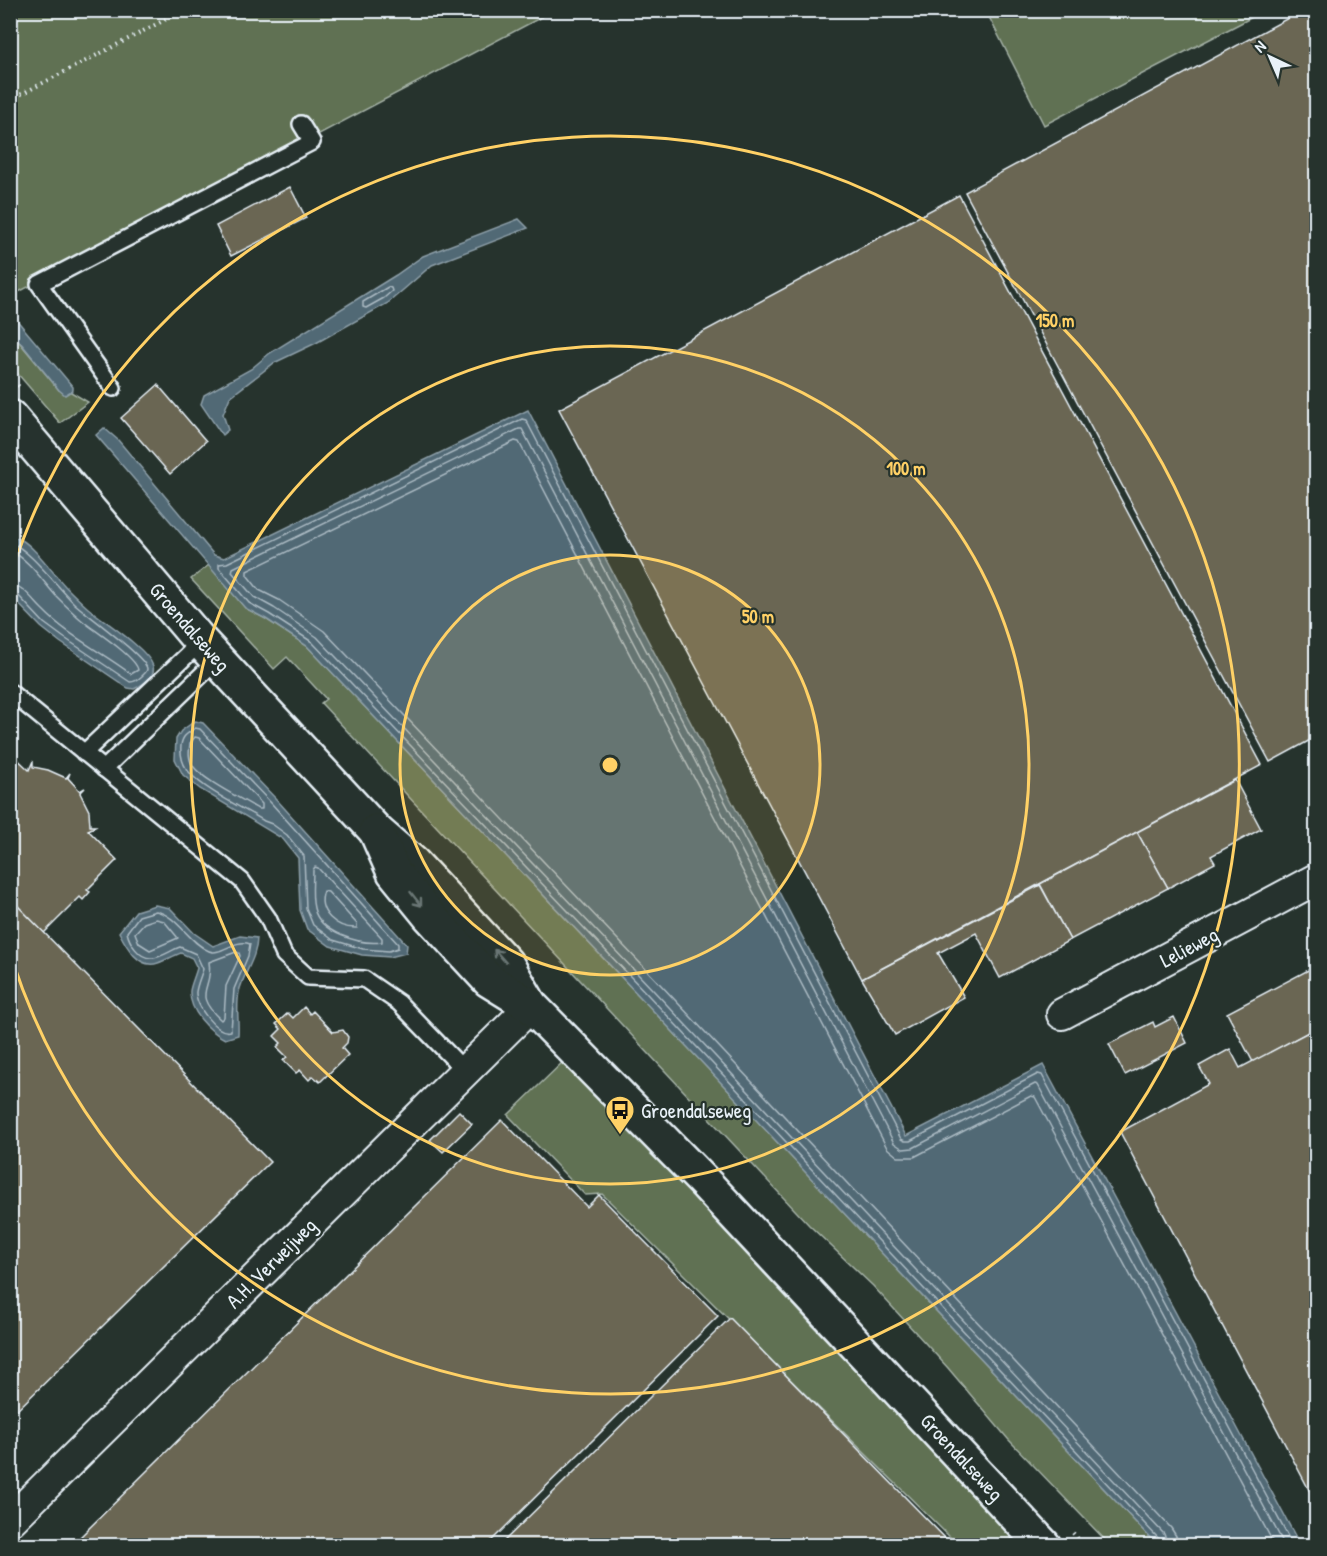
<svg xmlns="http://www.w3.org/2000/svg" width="1327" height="1556" viewBox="0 0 1327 1556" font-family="'Patrick Hand',sans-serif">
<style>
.green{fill:#607153;stroke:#a4b1a6;stroke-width:1.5}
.water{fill:#516975;stroke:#8d9fa9;stroke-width:1.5}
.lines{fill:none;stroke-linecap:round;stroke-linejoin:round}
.shore{stroke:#acbbc4;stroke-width:1.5}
.building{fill:#6a6653;stroke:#e8f1f8;stroke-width:1.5}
.lane-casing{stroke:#e8f1f8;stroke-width:20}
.street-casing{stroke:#e8f1f8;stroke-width:34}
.secondary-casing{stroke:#e8f1f8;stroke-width:38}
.path{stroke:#e8f1f8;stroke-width:4;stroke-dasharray:1.5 4.5;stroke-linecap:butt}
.lane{stroke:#26332d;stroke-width:15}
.street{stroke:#26332d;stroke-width:30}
.secondary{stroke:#26332d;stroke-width:33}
.oneway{stroke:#6a7674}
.ring{fill:none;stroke:#ffd166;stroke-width:3}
.labels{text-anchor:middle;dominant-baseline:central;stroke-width:4.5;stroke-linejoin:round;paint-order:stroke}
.street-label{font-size:21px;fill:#e8f1f8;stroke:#26332d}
.poi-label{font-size:21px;fill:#e8f1f8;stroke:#26332d;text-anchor:start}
.centre{fill:#ffd166;stroke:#26332d;stroke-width:3}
.ring-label{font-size:18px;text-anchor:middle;font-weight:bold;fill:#ffd166;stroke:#26332d;stroke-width:4.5;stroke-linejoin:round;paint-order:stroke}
</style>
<rect width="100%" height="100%" fill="#26332d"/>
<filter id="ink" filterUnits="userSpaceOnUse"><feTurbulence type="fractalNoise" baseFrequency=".0167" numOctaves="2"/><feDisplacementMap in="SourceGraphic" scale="12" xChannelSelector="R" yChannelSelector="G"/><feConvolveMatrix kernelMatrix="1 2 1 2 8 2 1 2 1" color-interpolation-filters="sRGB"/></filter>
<g filter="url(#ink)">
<g class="green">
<polygon points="10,11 553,11 11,296"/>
<polygon points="986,11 1264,11 1044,125"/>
<polygon points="10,331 59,390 71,392 88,402 60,423 11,366"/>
<polygon points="209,565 245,608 266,619 307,646 643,1000 1157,1545 1110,1545 1008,1439 948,1368 873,1286 809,1225 321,703 326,699 287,657 274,669 191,579"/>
<polygon points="566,1059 813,1326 1023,1545 958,1545 602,1194 585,1195 508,1115"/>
</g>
<g class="water">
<polygon points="519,219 528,228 432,265 388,303 316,343 274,363 230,397 223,414 228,430 222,435 201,404 204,395 251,369 270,353 396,275 423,256"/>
<polygon points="10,312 73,387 73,390 65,395 59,390 11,331"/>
<polygon points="528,410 906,1136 1043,1065 1300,1545 1157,1545 643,1000 307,646 266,619 245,608 96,435 104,428 118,440 214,555 224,558"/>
<path d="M11,537c1,0 7,1 9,2 15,8 32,33 45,47 7,7 15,15 23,22 15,13 60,41 65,58 3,11 -11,19 -19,23l-6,-1 -68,-46 -19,-15 -27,-28 -3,-6z"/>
<polygon points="195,721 203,723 277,800 407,945 406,953 390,957 362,955 330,946 307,929 300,910 298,858 283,839 200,789 183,775 175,759 176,739 181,731"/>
<path d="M155,905l15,3 24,25 19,13 27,-10 17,2c0,20 -14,36 -18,54 -3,15 0,29 -1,43l-13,4c-16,-8 -36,-28 -35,-48 1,-7 5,-15 7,-23l-5,-10 -11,-5c-8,3 -15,7 -23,10 -19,7 -32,-17 -39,-31l17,-21z"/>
</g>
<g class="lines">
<g class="shore">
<polygon points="388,287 391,288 392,291 384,298 366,308 363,307 363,302"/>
<path d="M10,543c17,3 50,47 65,61 11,10 72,54 72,65 0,3 -3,5 -5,7 -4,4 -7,6 -12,6l-67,-45 -19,-14 -27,-29 -7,-2"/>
<path d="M10,551c17,6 34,32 46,45 9,9 18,18 28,26 11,9 52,35 54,48l-7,4c-29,-22 -63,-38 -88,-64 -10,-9 -19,-25 -33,-25"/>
<path d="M195,728l5,1 72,75 126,140v4l-9,3 -26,-2 -30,-9 -20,-15 -7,-17 -2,-52 -17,-21 -15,-11 -8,-3c-21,-13 -60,-31 -75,-49 -8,-8 -11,-26 -5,-35 3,-4 7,-6 11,-9z"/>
<path d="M195,737l4,1 63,66v5h-4c-16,-10 -55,-29 -65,-43 -5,-7 -4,-15 -3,-23z"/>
<path d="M315,867l3,1 64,70v4c-22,3 -63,-9 -68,-34 -3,-12 -1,-26 -1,-38z"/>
<path d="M324,891l4,1 29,32v4c-20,1 -41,-16 -33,-37z"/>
<path d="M156,911c22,5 32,31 53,40 12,5 26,-13 41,-7l-2,12 -14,33 -3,42c-15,4 -36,-26 -35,-39 1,-8 5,-16 7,-23l-7,-15 -16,-7c-9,3 -19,11 -28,11 -13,1 -23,-16 -25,-26l12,-16z"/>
<polygon points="156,919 164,921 178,938 150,950 139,943 135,933 144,923"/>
<path d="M236,952l3,1 1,3 -14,30 -2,31 -3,3c-31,-28 -7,-30 -12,-58z"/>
<polyline points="1161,1546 1159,1539 648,995 312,642 269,614 249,603 219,568 219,564 227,563 522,419 526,420 901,1139 905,1141 910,1141 1038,1074 1042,1075 1293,1546"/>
<polyline points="1168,1546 1164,1534 653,990 317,637 274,608 254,597 232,572 233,568 519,429 522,429 894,1143 903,1149 913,1148 1035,1084 1038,1085 1285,1546"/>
<polyline points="1177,1546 1176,1536 1171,1528 660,984 324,631 279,600 259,590 247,575 247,571 515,441 519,442 887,1148 898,1157 914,1157 1031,1096 1035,1097 1275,1546"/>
</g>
</g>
<g class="building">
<polygon points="1303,10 1316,10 1316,737 1270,762 965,192"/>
<polygon points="290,187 306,218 231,256 216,226"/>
<polygon points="959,195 1262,765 862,979 559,409"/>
<polygon points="158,385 206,441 170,474 121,418"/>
<polygon points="10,752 29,770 33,761 33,767 48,770 66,778 70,773 68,778 80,791 85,788 80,793 89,811 90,826 97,826 88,830 117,860 87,890 90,892 83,900 80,897 44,933 10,898"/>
<polygon points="1235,780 1261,829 1211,856 1215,863 1168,888 1137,832"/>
<polygon points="1137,832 1168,888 1070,940 1040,884"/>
<polygon points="1040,885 1070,940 1000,978 976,933 938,953 964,997 895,1035 862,979"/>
<polygon points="10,898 270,1162 10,1417"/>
<polygon points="1316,966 1316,1028 1253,1062 1227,1013"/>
<polygon points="304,1007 310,1014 313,1011 333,1032 343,1030 348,1037 347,1043 342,1048 348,1055 320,1082 313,1076 309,1080 300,1070 296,1073 283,1060 287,1057 277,1047 281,1043 274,1036 281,1029 276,1024 288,1013 293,1018"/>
<polygon points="1174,1017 1187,1043 1125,1075 1109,1044 1153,1022 1155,1027"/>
<polygon points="1316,1028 1316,1503 1120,1132 1209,1084 1199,1066 1230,1049 1240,1068"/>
<polygon points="459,1111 472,1124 443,1152 430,1140"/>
<polygon points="502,1120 587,1207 599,1195 718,1316 486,1546 71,1546"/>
<polygon points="730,1318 951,1544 949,1546 499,1546"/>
</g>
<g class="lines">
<g class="lane-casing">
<g id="lane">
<polyline points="113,388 39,284 312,142 301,124"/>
<polyline points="10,692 242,881 268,918 284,955 308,977 364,979 399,1003 465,1071"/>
<polyline points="84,753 201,642"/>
<polyline points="104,769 218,659"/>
</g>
</g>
<g class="street-casing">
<g id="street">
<polyline points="1062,1014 1316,879"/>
<polyline points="10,1521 531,1006"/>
</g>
</g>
<g class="secondary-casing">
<g id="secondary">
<polyline points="10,417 201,642 376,831 413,863 506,963 529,1003"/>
<polyline points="376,831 394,872 429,915 489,980 531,1006 707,1185 1044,1546"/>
</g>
</g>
<g class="path">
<polyline points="10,100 184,10"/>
<polyline points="10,376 20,388"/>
<polyline points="1073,1533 1084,1546"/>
</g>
<use href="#lane" class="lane"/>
<use href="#street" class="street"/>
<use href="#secondary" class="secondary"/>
</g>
<defs><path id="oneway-shaft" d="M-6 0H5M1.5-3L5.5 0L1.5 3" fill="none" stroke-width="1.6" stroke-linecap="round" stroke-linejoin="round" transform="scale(1.5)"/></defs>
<g class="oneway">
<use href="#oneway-shaft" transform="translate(416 899) rotate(52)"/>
<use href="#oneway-shaft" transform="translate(500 956) rotate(-132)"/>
</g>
</g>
<circle cx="610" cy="765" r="210" fill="#ffd166" fill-opacity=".12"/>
<g class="ring">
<circle cx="610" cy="765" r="210"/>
<circle cx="610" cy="765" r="419"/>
<path d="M12 571A629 629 0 1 1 12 959"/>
</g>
<defs>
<g id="bus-pin" transform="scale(1.5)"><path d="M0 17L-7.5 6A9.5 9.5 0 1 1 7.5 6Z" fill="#ffd166" stroke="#26332d"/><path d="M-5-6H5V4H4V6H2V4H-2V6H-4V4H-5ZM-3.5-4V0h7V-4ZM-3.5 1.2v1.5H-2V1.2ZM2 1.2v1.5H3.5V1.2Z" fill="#111"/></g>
</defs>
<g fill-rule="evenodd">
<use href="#bus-pin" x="620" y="1110"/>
</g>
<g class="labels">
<g class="street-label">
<text transform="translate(190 627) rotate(49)">Groendalseweg</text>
<text transform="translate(1189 947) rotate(-28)">Lelieweg</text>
<text transform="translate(271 1263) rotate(-45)">A.H. Verweijweg</text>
<text transform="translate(962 1457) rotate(47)">Groendalseweg</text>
</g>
<g class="poi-label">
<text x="641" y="1110">Groendalseweg</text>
</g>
</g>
<circle cx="610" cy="765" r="9" class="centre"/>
<g class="ring-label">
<text x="1055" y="327">150 m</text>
<text x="906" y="475">100 m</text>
<text x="758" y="623">50 m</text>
</g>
<rect width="1327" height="1556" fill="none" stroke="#26332d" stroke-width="36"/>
<rect x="18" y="18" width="1291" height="1520" fill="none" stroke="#e8f1f8" stroke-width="2" filter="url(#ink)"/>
<g transform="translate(1270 57) rotate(316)" stroke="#26332d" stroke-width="4.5" paint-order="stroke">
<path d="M0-4.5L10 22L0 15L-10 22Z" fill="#e8f1f8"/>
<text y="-9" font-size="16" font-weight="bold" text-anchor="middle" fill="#e8f1f8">N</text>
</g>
</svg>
